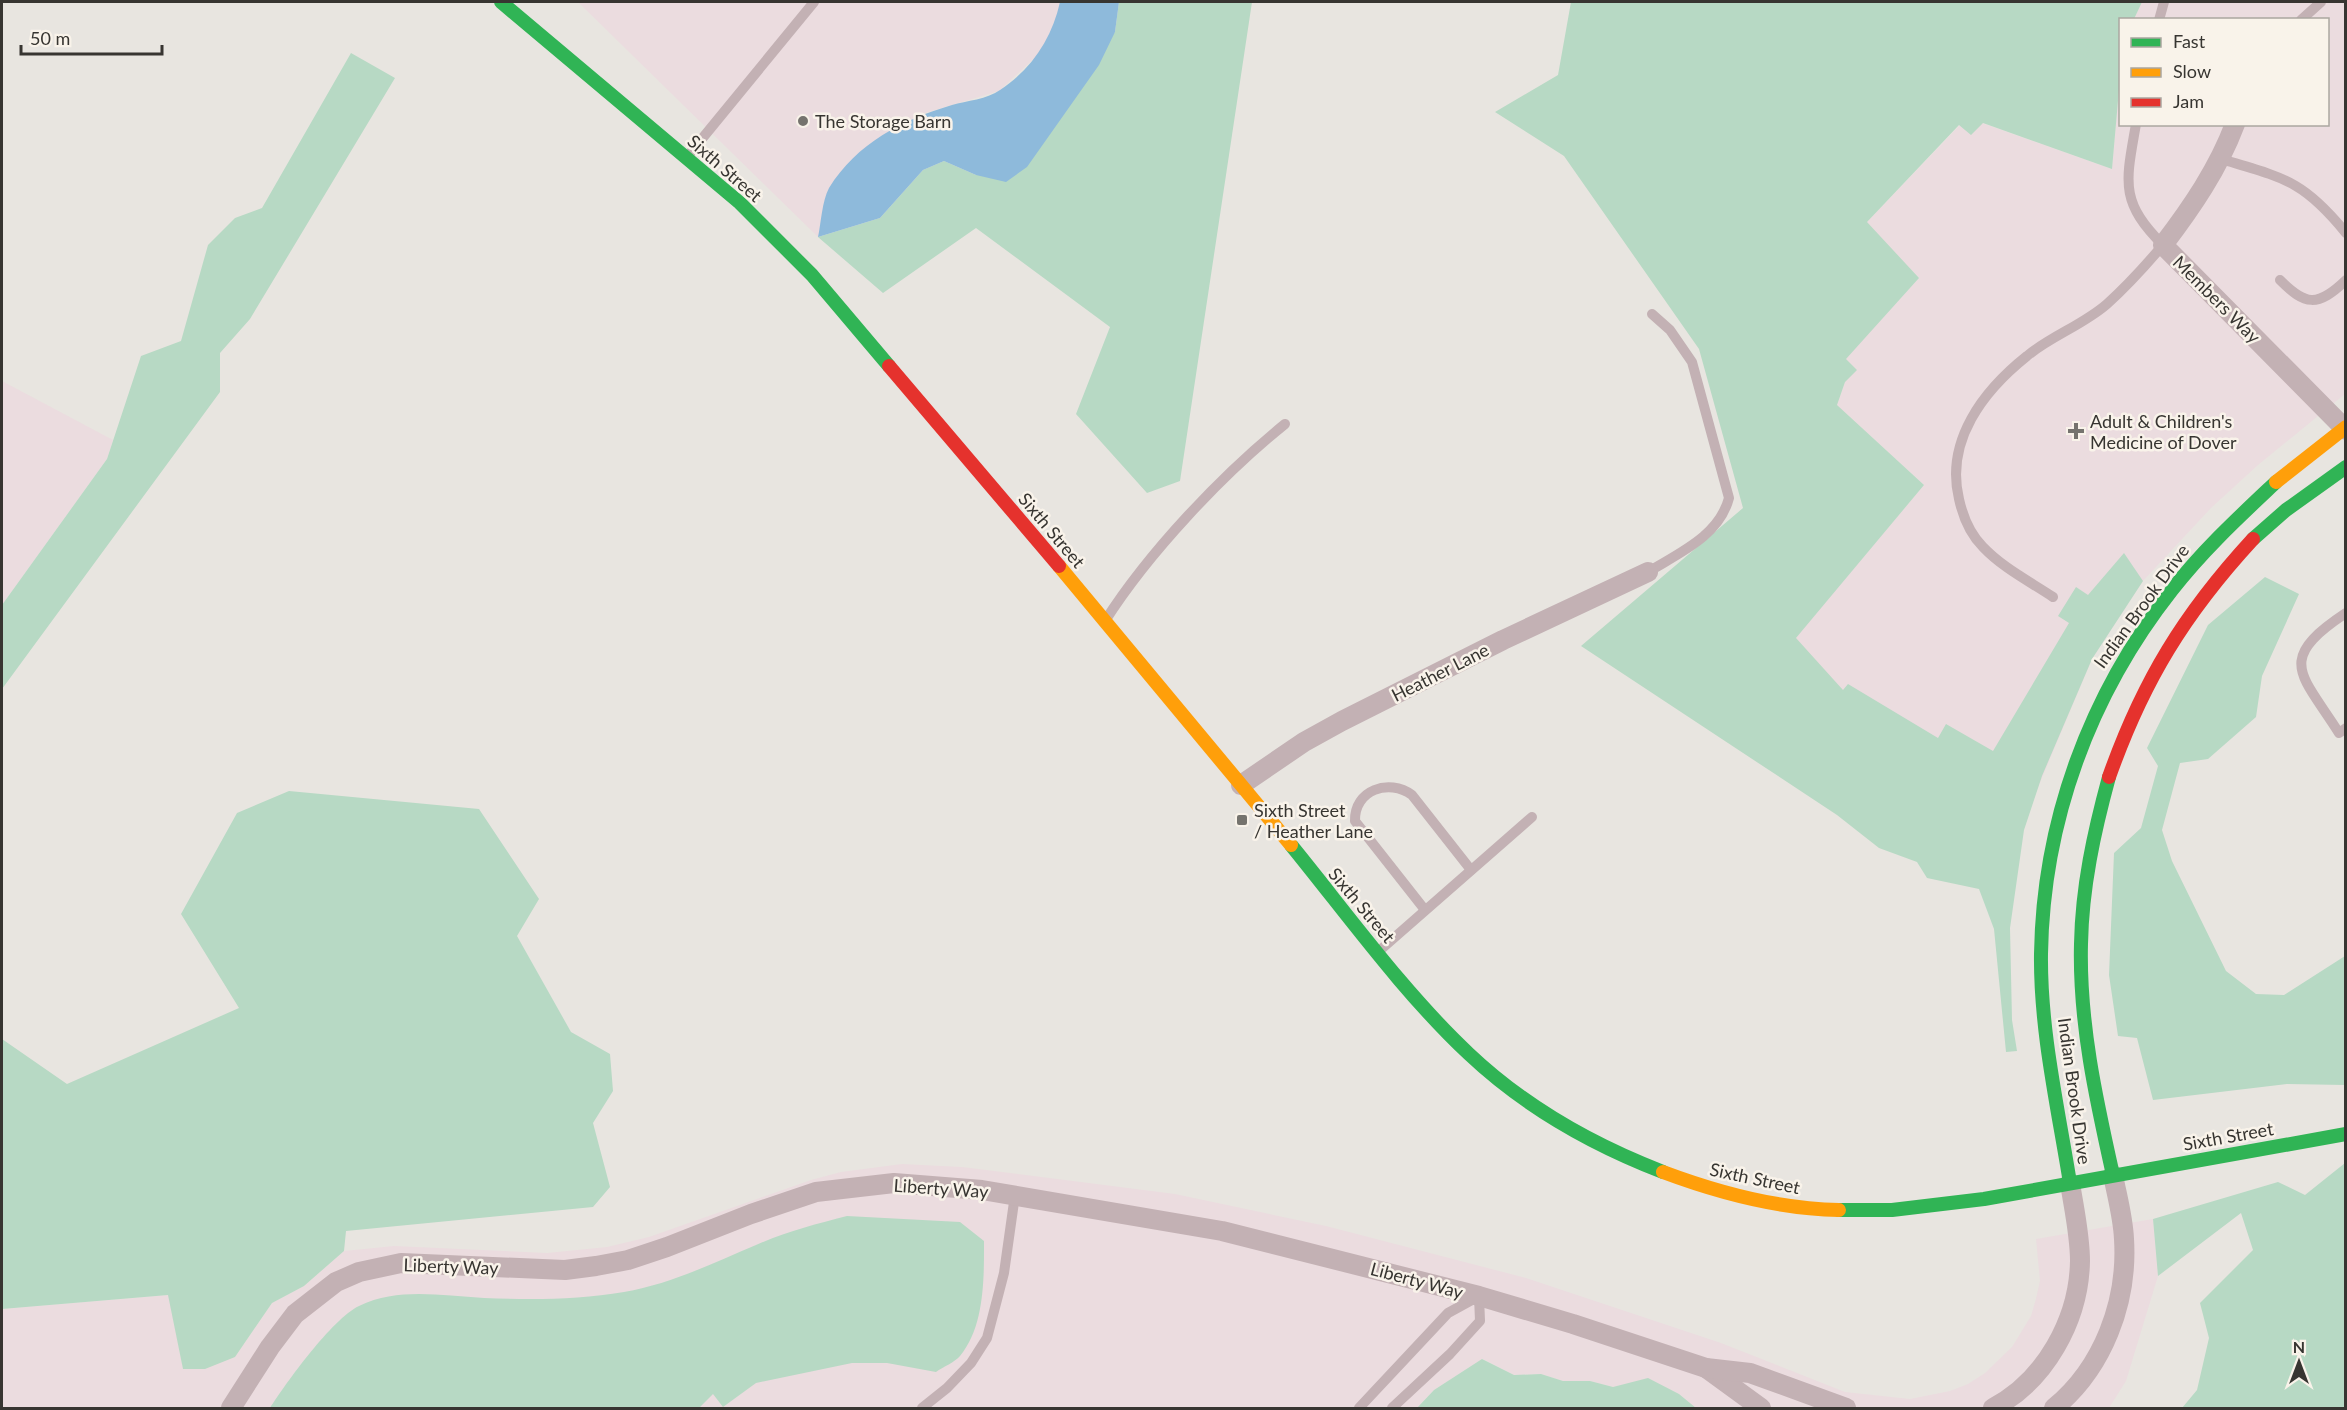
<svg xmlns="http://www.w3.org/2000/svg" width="2347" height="1410" viewBox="0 0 2347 1410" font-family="Lato,sans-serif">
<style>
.commercial{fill:#ebdcdf}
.green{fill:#b7d9c4}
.water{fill:#8ebadb}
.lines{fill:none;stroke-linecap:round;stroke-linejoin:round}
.lane{stroke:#c3b1b4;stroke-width:10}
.street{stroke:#c3b1b4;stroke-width:20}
.fast{stroke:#30b455;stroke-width:14}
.slow{stroke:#ff9f0a;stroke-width:14}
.jam{stroke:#e5322d;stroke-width:14}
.poi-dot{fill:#75736e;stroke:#f9f3ea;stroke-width:2}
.labels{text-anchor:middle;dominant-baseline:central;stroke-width:5;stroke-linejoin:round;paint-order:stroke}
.poi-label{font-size:18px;fill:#373531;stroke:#f9f3ea;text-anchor:start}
.street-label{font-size:18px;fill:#373531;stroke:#f9f3ea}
</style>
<rect width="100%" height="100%" fill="#e8e5e0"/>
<g class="commercial">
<polygon points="578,2 1060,2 1056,21 1042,51 999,91 925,113 828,190 818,237"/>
<polygon points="2142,2 2345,2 2345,394 2258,465 2211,508 2143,581 2092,659 2037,790 1903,756 1795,638 1924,485 1837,405 1845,382 1845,359 1919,278 1866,223 1960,125 1982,123 2112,169 2120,78 2120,124 2328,124 2328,20 2134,19"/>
<polygon points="2,381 113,440 107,459 2,605"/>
<polygon points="902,1164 962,1167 1175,1194 1326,1226 1526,1278 1721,1343 1845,1392 1910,1399 1950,1391 1968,1384 1985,1373 2012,1347 2031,1316 2036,1299 2040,1281 2036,1239 2153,1219 2158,1276 2126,1381 2109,1408 1696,1408 1679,1394 1648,1379 1613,1387 1590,1381 1563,1381 1541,1374 1514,1375 1483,1359 1434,1390 1417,1408 2,1408 2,1309 169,1295 183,1369 235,1357 272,1303 304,1286 344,1251 394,1246 547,1253 607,1247 649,1237 811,1180 841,1172"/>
</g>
<g class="green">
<polygon points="1119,2 1252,2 1180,481 1147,493 1076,414 1110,327 976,228 883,293 818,237 880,218 923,170 944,161 976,175 1115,32"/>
<polygon points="1571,2 2142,2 2134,19 2120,20 2120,78 2112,169 1983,123 1971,135 1959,125 1867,222 1919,278 1846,359 1857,370 1845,382 1837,405 1924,485 1796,638 1843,690 1848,684 1938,738 1946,724 1993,751 2069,623 2058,616 2076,587 2088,595 2124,553 2143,581 2092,659 2042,776 2024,830 2010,928 2012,1020 2017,1051 2006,1052 1994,929 1979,889 1927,878 1917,862 1879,848 1837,815 1581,646 1743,508 1699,349 1564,156 1495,112 1558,75"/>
<polygon points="351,53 395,78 250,319 220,353 220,392 2,689 2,605 107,459 141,356 181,341 208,245 235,218 262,208"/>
<polygon points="2265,577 2299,594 2262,676 2256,717 2208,759 2180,763 2162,830 2172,861 2226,971 2256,994 2284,995 2345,956 2345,1085 2287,1084 2153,1100 2137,1038 2118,1036 2109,975 2114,853 2141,828 2158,766 2147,748 2208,625"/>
<polygon points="289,791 479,809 539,899 517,936 571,1032 610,1054 613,1091 593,1123 610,1187 593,1207 346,1231 344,1251 304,1286 272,1303 235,1357 205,1369 183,1369 168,1295 2,1309 2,1039 67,1084 239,1008 181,914 237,813"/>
<polygon points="2345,1163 2345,1408 2182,1408 2197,1390 2209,1338 2200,1303 2253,1250 2241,1213 2158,1276 2153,1219 2278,1182 2305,1195"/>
<path d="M847,1216l113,6 24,19c0,36 1,85 -24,115 -5,6 -17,11 -24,16l-49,-9h-35l-96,20 -33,24 -10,-13 -14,14h-429c16,-25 62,-89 89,-102 40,-19 82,-10 125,-8 46,2 94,2 140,-6 47,-8 89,-29 132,-47 29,-13 60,-21 91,-29z"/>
<polygon points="1482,1359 1514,1375 1541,1374 1563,1381 1590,1381 1613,1387 1648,1378 1679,1394 1696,1408 1417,1408 1434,1390"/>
</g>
<path class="water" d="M1060,2h59l-4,30 -16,33 -72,102 -21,15 -30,-7 -32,-14 -21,9 -43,48 -62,19c3,-14 4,-36 11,-49 28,-45 73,-68 123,-83 14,-4 36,-6 48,-15 32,-21 52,-52 60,-88z"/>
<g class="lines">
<g class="lane">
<polyline points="2159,20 2164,2"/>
<polyline points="2301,20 2321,2"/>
<polyline points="687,157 814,2"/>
<path d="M2221,159c63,19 82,21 125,74"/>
<path d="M2280,280c25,25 37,28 66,0"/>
<path d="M1648,572c31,-19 71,-36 81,-74l-37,-136 -22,-32 -18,-16"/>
<path d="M2053,597c-24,-16 -50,-29 -70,-50 -13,-13 -20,-30 -24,-48 -14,-58 24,-108 68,-143 24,-20 56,-31 80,-52 20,-18 39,-39 56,-59 -44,-44 -37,-63 -27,-121"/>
<path d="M2346,613c-71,47 -45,60 -7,120l7,-5"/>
<path d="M1105,621c44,-69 117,-146 180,-197"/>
<path d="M1425,910l-70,-89c-1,-31 34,-43 57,-26l59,75"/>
<polyline points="1379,951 1532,817"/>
<polyline points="922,1408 947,1388 971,1363 987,1338 1004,1273 1015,1195"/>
<polyline points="1359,1408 1448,1313 1479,1296 1480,1321 1450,1354 1392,1408"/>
</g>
<g class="street">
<path d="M2235,124c-17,45 -43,83 -72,121l183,185"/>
<polyline points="1241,785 1304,742 1342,721 1503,640 1648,572"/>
<polyline points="1706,1368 1761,1408"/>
<polyline points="231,1408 270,1347 295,1314 336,1282 359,1272 401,1263 565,1270 596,1266 628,1260 667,1247 751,1214 816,1192 894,1183 982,1190 1222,1231 1479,1296 1573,1324 1706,1368 1750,1373 1846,1408"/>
<path d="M1993,1408c52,-27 86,-88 87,-147 0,-26 -6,-52 -10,-78"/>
<path d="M2054,1408c49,-40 74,-106 70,-169 -1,-22 -7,-43 -11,-64"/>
</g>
<g class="fast">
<polyline points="501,2 740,203 812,275 889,366"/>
<polyline points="2253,539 2286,510 2346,467"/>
<path d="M2109,777c-15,55 -27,110 -28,167 -2,78 15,155 32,231"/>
<path d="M1291,845c57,70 113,148 178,209 55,52 124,91 194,118"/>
<path d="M2070,1183c-12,-75 -30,-153 -29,-229 2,-133 49,-260 131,-364 31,-40 68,-74 104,-108"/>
<polyline points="1839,1210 1892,1210 1984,1199 2346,1134"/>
</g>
<g class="slow">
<polyline points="2276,482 2346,427"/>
<polyline points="1059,566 1291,845"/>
<path d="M1663,1172c56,21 115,37 176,38"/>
</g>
<g class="jam">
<polyline points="889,366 1059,566"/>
<path d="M2109,777c34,-96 75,-163 144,-238"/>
</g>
</g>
<g class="poi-dot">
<circle cx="803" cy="121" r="6"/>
<path d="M2073 422h6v6h6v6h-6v6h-6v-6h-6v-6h6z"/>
<rect x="1236" y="814" width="12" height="12" rx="3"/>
</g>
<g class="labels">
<g class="poi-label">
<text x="815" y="121">The Storage Barn</text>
<text x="2090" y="421">Adult &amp; Children's<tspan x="2090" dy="21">Medicine of Dover</tspan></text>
<text x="1254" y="810">Sixth Street<tspan x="1254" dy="21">/ Heather Lane</tspan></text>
</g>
<g class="street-label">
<text transform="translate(725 168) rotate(41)">Sixth Street</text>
<text transform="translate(2217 299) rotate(45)">Members Way</text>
<text transform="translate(1052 530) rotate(50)">Sixth Street</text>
<text transform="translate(2141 606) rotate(-54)">Indian Brook Drive</text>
<text transform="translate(1440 672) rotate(-27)">Heather Lane</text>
<text transform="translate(1362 905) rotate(50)">Sixth Street</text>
<text transform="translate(2075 1091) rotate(82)">Indian Brook Drive</text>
<text transform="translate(2228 1136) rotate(-10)">Sixth Street</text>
<text transform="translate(1755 1178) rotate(12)">Sixth Street</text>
<text transform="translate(941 1188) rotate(4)">Liberty Way</text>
<text transform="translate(451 1266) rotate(2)">Liberty Way</text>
<text transform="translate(1417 1280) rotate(15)">Liberty Way</text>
</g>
</g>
<rect width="2347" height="1410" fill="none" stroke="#373531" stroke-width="6"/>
<rect x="2119" y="18" width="210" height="108" fill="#f9f3ea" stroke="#aba7a0" stroke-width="1.5"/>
<rect x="2131" y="38" width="30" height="9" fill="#30b455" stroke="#aba7a0" stroke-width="1.5"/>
<text x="2173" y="48" font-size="18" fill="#373531">Fast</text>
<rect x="2131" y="68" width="30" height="9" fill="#ff9f0a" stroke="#aba7a0" stroke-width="1.5"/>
<text x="2173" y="78" font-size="18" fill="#373531">Slow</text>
<rect x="2131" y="98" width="30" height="9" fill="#e5322d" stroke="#aba7a0" stroke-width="1.5"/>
<text x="2173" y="108" font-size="18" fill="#373531">Jam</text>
<g transform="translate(2299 1362)" stroke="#f9f3ea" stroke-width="4.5" paint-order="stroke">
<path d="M0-4.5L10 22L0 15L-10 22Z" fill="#373531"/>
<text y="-9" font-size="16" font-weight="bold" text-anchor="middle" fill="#373531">N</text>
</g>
<path d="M21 45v9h141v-9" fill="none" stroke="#373531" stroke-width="3"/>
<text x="30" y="45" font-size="18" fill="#373531" stroke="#f9f3ea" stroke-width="4.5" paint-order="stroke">50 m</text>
</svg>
